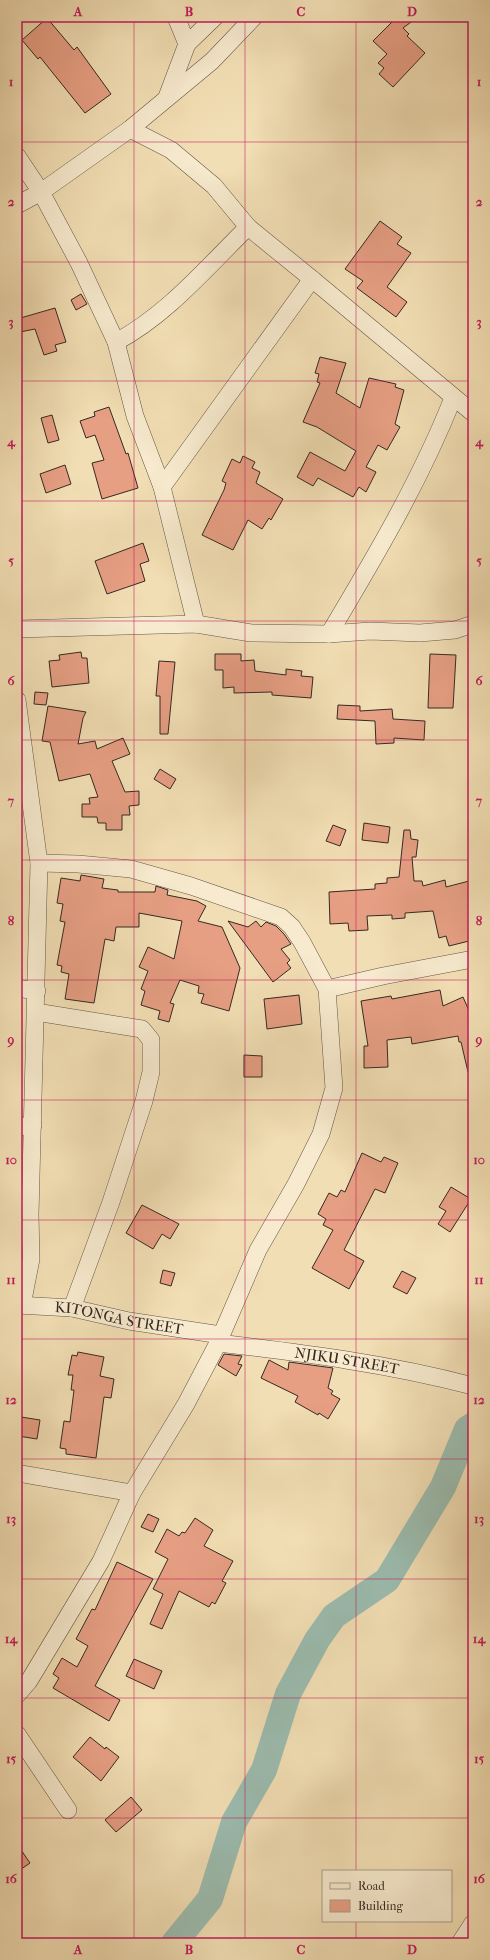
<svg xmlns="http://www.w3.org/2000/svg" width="490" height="1960" viewBox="0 0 490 1960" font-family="'IM FELL French Canon',serif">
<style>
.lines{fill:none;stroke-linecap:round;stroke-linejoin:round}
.river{stroke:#9bbcaf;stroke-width:26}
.building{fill:#e79f84;stroke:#352922}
.street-casing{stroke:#645646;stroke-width:18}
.street{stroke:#f7eace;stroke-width:17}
.grid{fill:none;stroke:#c2185b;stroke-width:1;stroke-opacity:0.55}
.labels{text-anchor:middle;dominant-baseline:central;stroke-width:3;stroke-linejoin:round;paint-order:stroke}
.street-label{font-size:15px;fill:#352922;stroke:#f7eace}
.neatline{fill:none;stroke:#c2185b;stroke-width:1.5}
.grid-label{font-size:13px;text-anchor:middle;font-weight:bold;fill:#c2185b}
</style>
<rect width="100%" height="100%" fill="#f2deb4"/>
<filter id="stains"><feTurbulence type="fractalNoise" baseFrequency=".005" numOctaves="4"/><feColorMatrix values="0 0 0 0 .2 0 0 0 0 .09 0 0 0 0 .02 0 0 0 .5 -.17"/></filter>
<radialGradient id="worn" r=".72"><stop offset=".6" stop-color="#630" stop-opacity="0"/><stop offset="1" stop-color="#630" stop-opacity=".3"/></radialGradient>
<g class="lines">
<polyline class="river" points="174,1943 210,1899 234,1822 264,1770 288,1694 317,1640 334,1616 387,1580 443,1487 467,1429 473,1425"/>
</g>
<g class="building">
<polygon points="397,17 418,17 403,28 409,34 407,36 425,53 393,87 379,74 384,68 378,63 387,54 373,41"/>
<polygon points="47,18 74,50 77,47 111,94 85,113 40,57 38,59 22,40"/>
<polygon points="380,221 402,237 397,244 411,253 387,287 407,302 396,317 357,288 363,281 345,269"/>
<polygon points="81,294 87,304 76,310 71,300"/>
<polygon points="55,308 66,342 55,345 57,351 44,355 35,329 20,332 17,319"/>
<polygon points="320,357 346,363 336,393 360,408 369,378 396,384 395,387 404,390 395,424 400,427 387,450 378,445 366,467 376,472 366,492 359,487 353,497 318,478 313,486 297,477 310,452 345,471 356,451 317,427 303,422 320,383 317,382 319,374 315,373"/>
<polygon points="109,407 126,454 128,453 138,488 102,499 92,463 104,460 95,435 86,438 80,421 95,416 94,412"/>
<polygon points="52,415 59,440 48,443 41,418"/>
<polygon points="243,456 255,462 252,468 260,472 256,483 283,499 271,520 269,518 262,529 248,520 233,550 202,535 224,490 226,483 222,481 232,459 240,463"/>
<polygon points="65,465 71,484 46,493 40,474"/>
<polygon points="143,543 149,561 140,564 145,581 107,594 95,561"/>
<polygon points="81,652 82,658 87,658 89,683 52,687 49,661 60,660 59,655"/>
<polygon points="215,654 241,654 241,661 254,660 255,671 286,675 286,669 302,671 301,676 313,677 311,698 272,695 272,692 234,693 234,687 223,688 223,670 215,670"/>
<polygon points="430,654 456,655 453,708 428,708"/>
<polygon points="159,661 175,662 168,734 160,734 160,696 156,696"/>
<polygon points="35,692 48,693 46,705 34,704"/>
<polygon points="338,705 360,706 360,711 392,709 393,719 425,721 424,740 394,738 394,743 376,744 375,721 337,719"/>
<polygon points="48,706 86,712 83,718 78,744 95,741 97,749 123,738 130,754 112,761 125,792 139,791 139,805 129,806 130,815 122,815 122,830 106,830 106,823 98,823 97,817 82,817 82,804 90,804 89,798 98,797 90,774 59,781 50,742 42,741"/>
<polygon points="160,769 176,779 170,789 154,779"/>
<polygon points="364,823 390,827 388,843 362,840"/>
<polygon points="333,825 346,830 340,846 326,841"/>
<polygon points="404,830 410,830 411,839 418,840 416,857 412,857 414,881 422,881 423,886 445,880 446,887 473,880 473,940 449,946 446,936 439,938 433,911 405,913 405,918 392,919 392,915 367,916 368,930 349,931 348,923 330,924 329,892 375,889 375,884 387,883 387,878 399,877"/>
<polygon points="81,875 104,879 102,888 118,890 118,892 155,892 156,886 168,890 167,895 197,901 206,906 198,921 222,927 240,968 229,1011 201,1003 204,994 198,993 199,986 180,980 170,1003 174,1004 169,1022 158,1019 160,1011 141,1005 145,991 141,989 148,971 139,967 148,947 174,959 182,921 139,913 139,927 116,927 114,941 105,939 94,1003 65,999 69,974 61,972 62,966 57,965 65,922 60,921 63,904 57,903 61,878 80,881"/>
<polygon points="228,921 248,927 256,921 261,927 266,922 276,926 284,934 291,944 281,949 290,960 287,963 291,968 273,982"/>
<polygon points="440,990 443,1006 463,997 473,1020 473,1072 468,1072 461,1042 459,1042 458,1036 412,1044 411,1037 387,1040 388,1067 364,1068 364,1046 368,1046 361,1001 391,996 392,999"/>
<polygon points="299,995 302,1024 267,1029 264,999"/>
<polygon points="244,1055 262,1056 262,1077 244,1077"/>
<polygon points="362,1153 381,1162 384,1157 398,1163 385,1193 375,1189 344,1250 364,1261 349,1289 312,1268 333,1230 323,1225 326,1219 318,1214 329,1193 337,1197 341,1190 345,1192"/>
<polygon points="451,1187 471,1199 450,1232 438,1224 446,1211 439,1207"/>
<polygon points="142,1205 179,1224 170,1239 162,1234 153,1249 126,1233"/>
<polygon points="163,1270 175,1273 171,1286 160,1283"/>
<polygon points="402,1271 416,1278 407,1294 393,1287"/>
<polygon points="78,1352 104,1357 100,1376 114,1379 111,1398 104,1397 96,1458 66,1454 66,1449 60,1448 64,1421 70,1422 74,1390 71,1390 73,1375 68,1375 72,1355 77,1356"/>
<polygon points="224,1354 242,1356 238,1364 242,1365 236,1376 218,1365"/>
<polygon points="269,1360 288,1370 289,1362 333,1368 328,1388 333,1391 331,1394 340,1399 328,1419 319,1413 318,1415 295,1402 298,1396 261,1378"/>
<polygon points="21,1417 40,1420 37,1439 18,1436"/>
<polygon points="148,1514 159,1519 153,1532 141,1527"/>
<polygon points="195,1518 213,1530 204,1546 233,1561 222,1581 226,1583 215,1604 212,1602 209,1607 179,1591 162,1629 150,1624 163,1594 153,1589 168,1559 155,1552 167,1529 179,1536 182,1532 185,1533"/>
<polygon points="117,1562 153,1579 95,1686 120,1700 109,1721 53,1688 59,1678 53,1674 62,1658 77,1667 88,1646 76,1639 92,1609 95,1610"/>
<polygon points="134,1659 162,1671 154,1689 126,1676"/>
<polygon points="90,1737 105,1749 106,1747 119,1757 101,1781 73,1757"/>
<polygon points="131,1797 142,1810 116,1832 105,1820"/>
<polygon points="17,1844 30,1863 17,1872"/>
</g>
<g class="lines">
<g class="street-casing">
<g id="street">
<polyline points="187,44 215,17"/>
<polyline points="167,97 187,44 176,17"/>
<polyline points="130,129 171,150 214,186 248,227 312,279 473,413"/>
<polyline points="17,156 41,192 79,263 116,342 135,416 162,487 196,624"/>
<polyline points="17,205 41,192 130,129 212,61 254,17"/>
<path d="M116,342c51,-27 91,-75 132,-115"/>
<polyline points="162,487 312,279"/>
<polyline points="17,629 196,624 251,633 329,634 370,631 420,633 455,630 473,624"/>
<path d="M329,634c46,-77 91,-153 124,-236"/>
<polyline points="17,700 39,863 30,1215 31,1259 22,1305"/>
<polyline points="17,988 37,991"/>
<polyline points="327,989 383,976 473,959"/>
<polyline points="36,1012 142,1029 151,1040 151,1072 144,1101 111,1202 72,1308"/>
<polyline points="17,1127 33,1125"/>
<path id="s1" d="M17,1305l55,3 57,13 92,14"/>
<path id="s2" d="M218,1343c86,10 171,21 255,43"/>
<polyline points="17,1473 132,1493"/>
<polyline points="17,1695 29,1681 101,1561 132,1493 186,1404 218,1343 258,1250 296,1184 321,1134 334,1088 327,989 302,942 292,927 281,917 191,886 131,869 78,864 39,863"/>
<polyline points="17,1734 68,1810"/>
<polyline points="460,1943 473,1923"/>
</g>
</g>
<use href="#street" class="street"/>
</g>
<path class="grid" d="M134,17v1926M245,17v1926M356,17v1854M17,142h456M17,262h456M17,381h456M17,501h456M17,621h456M17,740h456M17,860h456M17,980h456M17,1100h456M17,1220h456M17,1339h456M17,1459h456M17,1579h456M17,1698h456M17,1818h456M356,1921v22"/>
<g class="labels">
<g class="street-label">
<text stroke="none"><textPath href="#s1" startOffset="103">KITONGA STREET</textPath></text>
<text stroke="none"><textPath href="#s2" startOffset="130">NJIKU STREET</textPath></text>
</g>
</g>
<rect width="490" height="1960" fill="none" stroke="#f2deb4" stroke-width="44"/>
<rect x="322" y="1870" width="130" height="52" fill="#f7eace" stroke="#a99d89"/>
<rect x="330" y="1883" width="20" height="6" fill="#f7eace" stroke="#a99d89"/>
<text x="358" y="1890" font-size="12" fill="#352922">Road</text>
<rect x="330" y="1900" width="20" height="12" fill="#e79f84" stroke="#a99d89"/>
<text x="358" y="1910" font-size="12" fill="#352922">Building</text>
<rect x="22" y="22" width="446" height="1916" class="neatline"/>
<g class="grid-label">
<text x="78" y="16">A</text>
<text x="189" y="16">B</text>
<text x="301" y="16">C</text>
<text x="412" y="16">D</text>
<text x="11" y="86">1</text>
<text x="479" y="86">1</text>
<text x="11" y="206">2</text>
<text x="479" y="206">2</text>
<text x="11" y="326">3</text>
<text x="479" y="326">3</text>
<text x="11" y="446">4</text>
<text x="479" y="446">4</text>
<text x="11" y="565">5</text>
<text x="479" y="565">5</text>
<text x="11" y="685">6</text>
<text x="479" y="685">6</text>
<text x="11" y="805">7</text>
<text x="479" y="805">7</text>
<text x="11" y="925">8</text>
<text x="479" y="925">8</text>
<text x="11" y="1044">9</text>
<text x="479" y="1044">9</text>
<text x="11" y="1164">10</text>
<text x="479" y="1164">10</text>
<text x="11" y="1284">11</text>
<text x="479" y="1284">11</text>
<text x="11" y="1404">12</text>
<text x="479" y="1404">12</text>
<text x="11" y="1523">13</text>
<text x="479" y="1523">13</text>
<text x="11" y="1643">14</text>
<text x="479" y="1643">14</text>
<text x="11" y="1763">15</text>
<text x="479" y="1763">15</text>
<text x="11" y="1883">16</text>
<text x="479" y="1883">16</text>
<text x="78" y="1954">A</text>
<text x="189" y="1954">B</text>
<text x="301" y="1954">C</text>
<text x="412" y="1954">D</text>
</g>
<rect width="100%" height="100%" filter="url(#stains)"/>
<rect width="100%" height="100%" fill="url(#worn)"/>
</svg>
